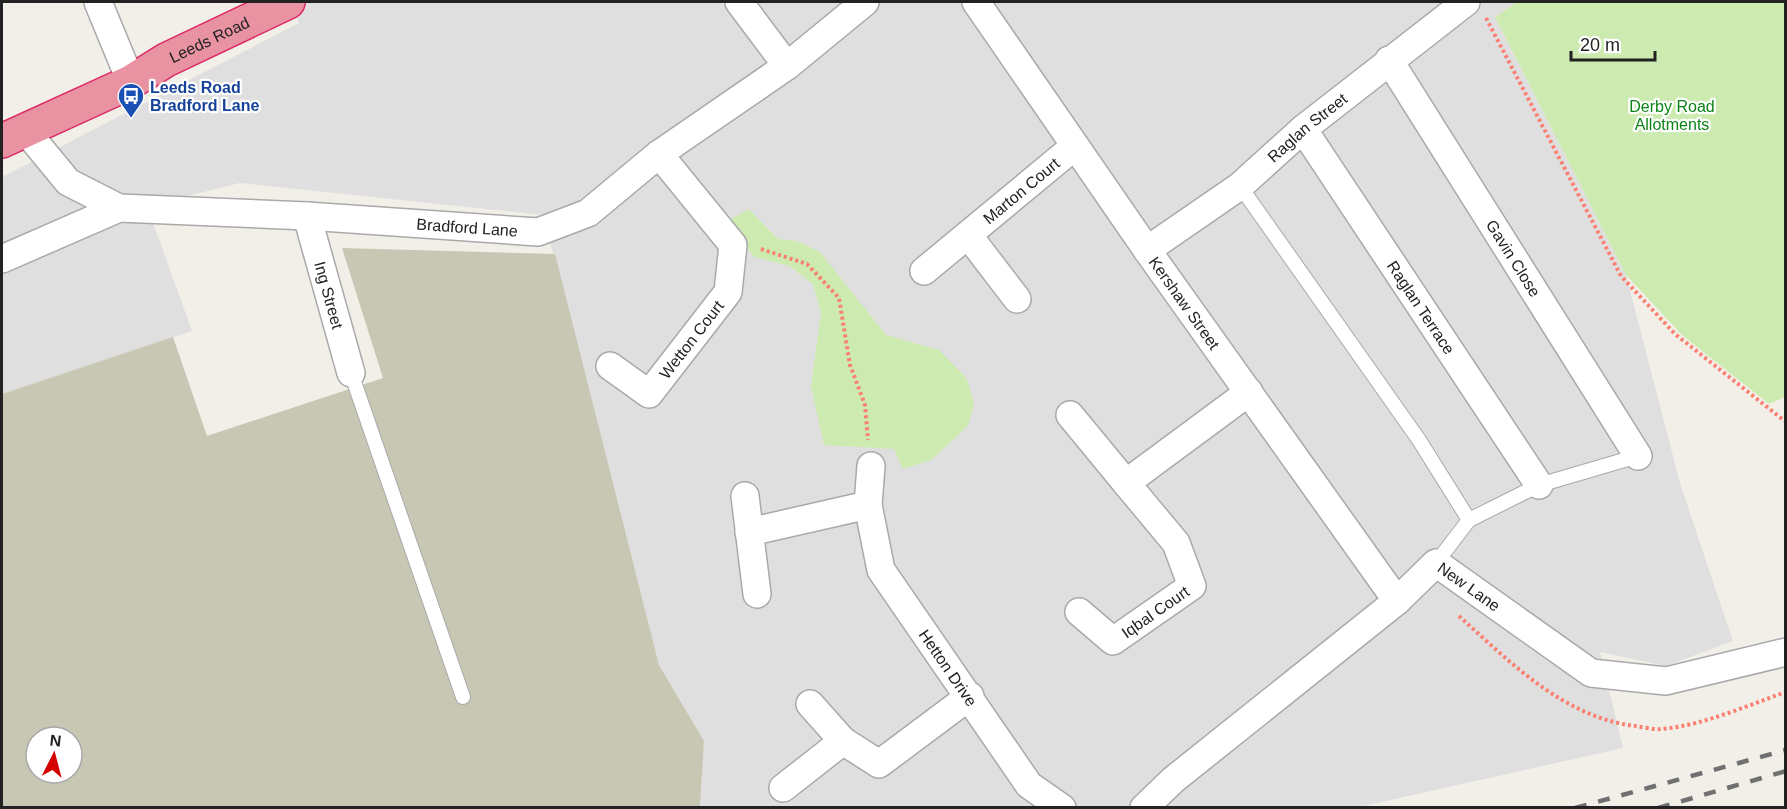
<svg xmlns="http://www.w3.org/2000/svg" width="1787" height="809" viewBox="0 0 1787 809" font-family="Helvetica,sans-serif">
<style>
.residential{fill:#e0dfdf}
.construction{fill:#c7c7b4;fill-rule:evenodd}
.grass{fill:#cdebb0}
.lines{fill:none;stroke-linecap:round;stroke-linejoin:round}
.lane-casing{stroke:#a9a9a9;stroke-width:16}
.street-casing{stroke:#a9a9a9;stroke-width:30}
.highway-casing{stroke:#dc2a67;stroke-width:36}
.path{stroke:#fa8072;stroke-width:4;stroke-dasharray:3 3;stroke-linecap:butt}
.lane{stroke:#fff;stroke-width:14}
.street{stroke:#fff;stroke-width:27}
.highway{stroke:#e892a2;stroke-width:33}
.rail{stroke:#707070;stroke-width:4.5;stroke-dasharray:12 12;stroke-linecap:butt}
.labels{text-anchor:middle;dominant-baseline:central;stroke-width:4.5;stroke-linejoin:round;paint-order:stroke}
.street-label{font-size:16px;fill:#222;stroke:#fff}
.transit-label{font-size:16px;font-weight:bold;fill:#164399;stroke:#fff;text-anchor:start}
.park-label{font-size:16px;fill:#0c8416;stroke:#fff}
</style>
<rect width="100%" height="100%" fill="#f2efe9"/>
<polygon class="residential" points="289,2 1517,2 1495,17 1626,275 1680,483 1733,641 1666,666 1600,652 1623,748 1359,807 700,807 704,741 659,665 543,215 240,183 147,206 192,331 2,394 2,177 299,23"/>
<path class="construction" d="M342,248l213,6 104,411 45,76 -4,66h-698v-413l171,-57 34,99 176,-58zM36,737h36v36h-36z"/>
<g class="grass">
<polygon points="1517,2 1785,2 1785,397 1769,404 1682,335 1626,275 1495,17"/>
<polygon points="749,209 778,239 797,241 820,252 886,335 939,350 967,379 974,403 968,426 931,460 903,469 894,449 824,445 811,386 821,313 813,284 789,266 754,257 728,221"/>
</g>
<g class="lines">
<g class="lane-casing">
<g id="lane">
<polyline points="1240,186 1419,440 1469,520"/>
<polyline points="351,373 463,697"/>
<polyline points="1436,563 1469,520 1539,485 1638,456"/>
</g>
</g>
<g class="street-casing">
<g id="street">
<polyline points="98,2 131,82"/>
<polyline points="739,2 787,66"/>
<path id="s1" d="M976,2l171,248 250,351"/>
<path id="s2" d="M1389,60l249,396"/>
<path id="s3" d="M1303,129l236,356"/>
<path id="s4" d="M26,131l42,51 51,26 188,8 231,16 50,-19 71,-59 128,-88 78,-64"/>
<path id="s5" d="M307,216l44,157"/>
<polyline points="968,235 1017,299"/>
<path id="s6" d="M1147,250l93,-64 63,-57 163,-127"/>
<polyline points="2,259 119,208"/>
<path id="s7" d="M924,271l151,-125"/>
<path id="s8" d="M610,366l39,28 79,-102 5,-47 -74,-91"/>
<polyline points="1070,415 1126,483"/>
<path id="s9" d="M871,466l-3,39 13,65 148,215 33,23"/>
<polyline points="745,496 757,594"/>
<polyline points="749,532 868,505"/>
<path id="s10" d="M1079,612l34,29 79,-55 -16,-43 -50,-60 123,-91"/>
<polyline points="810,704 843,741 879,764 970,696"/>
<polyline points="783,788 843,741"/>
<path id="s11" d="M1144,808l29,-28 224,-179 39,-38 155,110 75,8 120,-29"/>
</g>
</g>
<g class="highway-casing">
<g id="highway">
<path id="s12" d="M2,141l129,-59 35,-22 122,-58"/>
</g>
</g>
<g class="path">
<polyline points="1486,18 1621,276 1675,334 1786,422"/>
<polyline points="761,249 807,264 839,298 850,365 865,405 868,440"/>
<path d="M1459,616c51,46 104,101 176,110 8,1 19,4 27,3 42,-4 84,-23 124,-37"/>
</g>
<use href="#lane" class="lane"/>
<use href="#street" class="street"/>
<use href="#highway" class="highway"/>
<g class="rail">
<polyline points="1575,808 1786,750"/>
<polyline points="1658,808 1786,771"/>
</g>
</g>
<defs>
<g id="bus-pin" transform="scale(1.35)"><path d="M0 17L-7.5 6A9.5 9.5 0 1 1 7.5 6Z" fill="#1a4fb4" stroke="#fff"/><path d="M-5-6H5V4H4V6H2V4H-2V6H-4V4H-5ZM-3.5-4V0h7V-4ZM-3.5 1.2v1.5H-2V1.2ZM2 1.2v1.5H3.5V1.2Z" fill="#fff"/></g>
</defs>
<g fill-rule="evenodd">
<use href="#bus-pin" x="131" y="96"/>
</g>
<g class="labels">
<g class="street-label">
<text stroke="none"><textPath href="#s12" startOffset="231">Leeds Road</textPath></text>
<text stroke="none"><textPath href="#s6" startOffset="202">Raglan Street</textPath></text>
<text stroke="none"><textPath href="#s7" startOffset="126">Marton Court</textPath></text>
<text stroke="none"><textPath href="#s4" startOffset="472">Bradford Lane</textPath></text>
<text stroke="none"><textPath href="#s2" startOffset="234">Gavin Close</textPath></text>
<text stroke="none"><textPath href="#s5" startOffset="82">Ing Street</textPath></text>
<text stroke="none"><textPath href="#s1" startOffset="366">Kershaw Street</textPath></text>
<text stroke="none"><textPath href="#s3" startOffset="214">Raglan Terrace</textPath></text>
<text stroke="none"><textPath href="#s8" startOffset="117">Wetton Court</textPath></text>
<text stroke="none"><textPath href="#s11" startOffset="422">New Lane</textPath></text>
<text stroke="none"><textPath href="#s10" startOffset="96">Iqbal Court</textPath></text>
<text stroke="none"><textPath href="#s9" startOffset="224">Hetton Drive</textPath></text>
</g>
<g class="transit-label">
<text x="150" y="87">Leeds Road<tspan x="150" dy="18">Bradford Lane</tspan></text>
</g>
<g class="park-label">
<text x="1672" y="106">Derby Road<tspan x="1672" dy="18">Allotments</tspan></text>
</g>
</g>
<rect width="1787" height="809" fill="none" stroke="#222222" stroke-width="6"/>
<g transform="translate(54 755) rotate(6)"><circle r="28" fill="#ffffff" stroke="#a7a7a7" stroke-width="1.5"/>
<path d="M0-4.5L10 22L0 15L-10 22Z" fill="#d40000"/>
<text y="-9" font-size="16" font-weight="bold" text-anchor="middle" fill="#222222">N</text>
</g>
<path d="M1571 51v9h84v-9" fill="none" stroke="#222222" stroke-width="3"/>
<text x="1580" y="51" font-size="18" fill="#222222" stroke="#ffffff" stroke-width="4.5" paint-order="stroke">20 m</text>
</svg>
